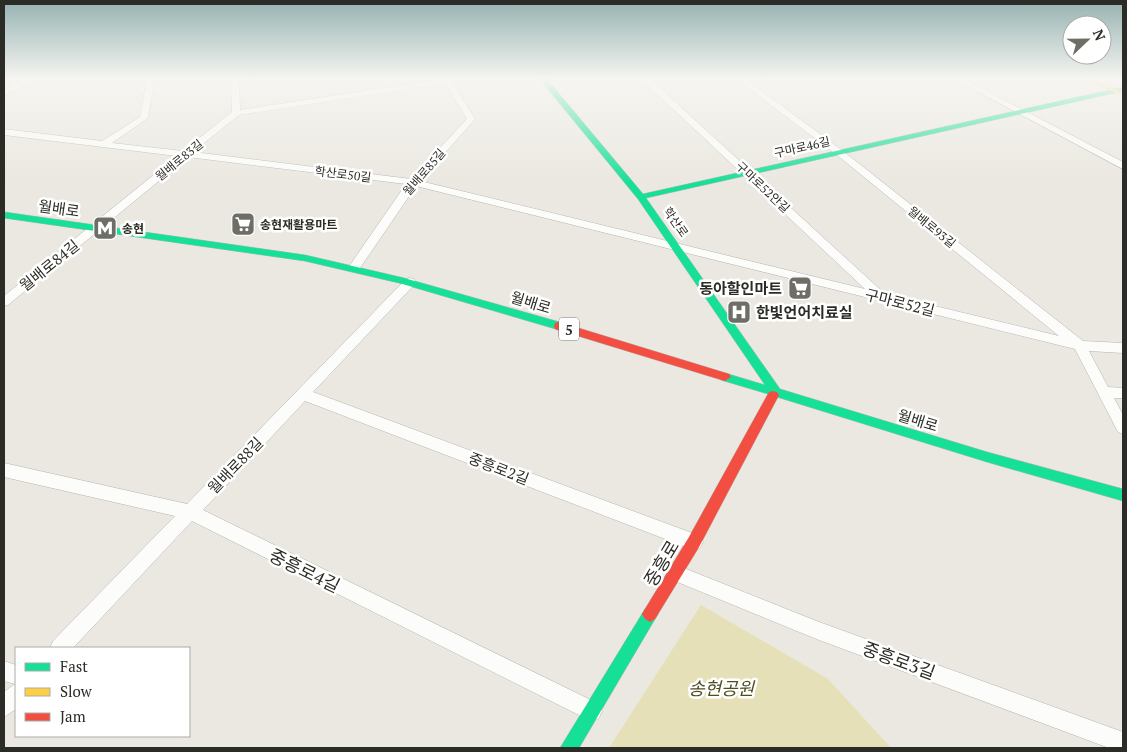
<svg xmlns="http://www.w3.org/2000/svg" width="1127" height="752" viewBox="0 0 1127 752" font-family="'PT Serif','Noto Sans KR',serif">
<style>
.green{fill:#e5e0b8}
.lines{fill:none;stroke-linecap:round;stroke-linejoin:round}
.street-casing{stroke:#b7b5b0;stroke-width:1}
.fast-casing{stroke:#b7b5b0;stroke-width:1}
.slow-casing{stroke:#b7b5b0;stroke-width:1}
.jam-casing{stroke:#b7b5b0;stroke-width:1}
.street{fill:#fcfcfa;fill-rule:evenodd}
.fast{fill:#16e098;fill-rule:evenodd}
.slow{fill:#ffcf43;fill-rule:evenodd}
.jam{fill:#f24e42;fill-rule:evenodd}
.labels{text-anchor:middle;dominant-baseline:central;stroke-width:5;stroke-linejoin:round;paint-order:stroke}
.far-street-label{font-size:12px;fill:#2c2c26;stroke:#fff}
.far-poi-label{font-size:12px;font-weight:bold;fill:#2c2c26;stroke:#fff;text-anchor:start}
.shield{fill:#fff;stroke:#6b6b67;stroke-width:1}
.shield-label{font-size:14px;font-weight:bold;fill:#2c2c26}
.street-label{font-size:15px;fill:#2c2c26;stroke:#fff}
.poi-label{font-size:15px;font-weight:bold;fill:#2c2c26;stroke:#fff;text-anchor:end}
.near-street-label{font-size:18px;fill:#2c2c26;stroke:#fff}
.near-park-label{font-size:18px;font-style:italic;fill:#524d21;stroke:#fff}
</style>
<rect width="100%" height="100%" fill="#eae8e0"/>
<polygon class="green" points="701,605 828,679 891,748 609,748"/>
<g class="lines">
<g class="street-casing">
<g id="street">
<polygon points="25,78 56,78 52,80 33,80 4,95 4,90"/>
<path d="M147,78h8l-7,40 -36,25 71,8 49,-39 -1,-34h31l-23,5 1,27 210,-32 25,41 -55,62 445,108 -225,-211h9l236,216 174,42 -222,-181 -102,-77h9l99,73 240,190 40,2v10l-34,-2 19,36 15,1v10h-9l9,17v19l-5,-2 -43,-83 -659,-163 -58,85 -4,1 -6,-4 58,-84 -218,-27 -180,148 -4,1v-10l173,-140 -173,-21v-6l98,12 38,-24zM445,83l22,36 -56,60 -218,-27 46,-37z"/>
<polygon points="952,78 962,78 1123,162 1123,169"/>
<polygon points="410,278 414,279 416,282 414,285 313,392 700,536 703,542 700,548 694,550 305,401 203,510 599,704 602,711 599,718 592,721 585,718 192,521 73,648 50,648 53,641 175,516 4,477 4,463 187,504 406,279"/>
<polygon points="676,565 819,622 1123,732 1123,748 1109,748 819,640 670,579 667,573 670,567"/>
<polygon points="4,661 16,665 16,709 4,717 4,692 15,684 4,681"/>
</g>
</g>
<g class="fast-casing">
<g id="fast">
<polygon points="539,78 546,78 643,194 1123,87 1123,91 646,198 780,389 987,452 1123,489 1123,501 987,462 777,397 773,399 769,398 768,394 721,380 719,377 725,373 765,385 638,199"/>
<polygon points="4,212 305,255 404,278 563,323 564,326 559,330 399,283 305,261 4,218"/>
<polygon points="650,606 655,609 658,614 655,619 579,748 560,748 645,609"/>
</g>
</g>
<g class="slow-casing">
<polygon id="slow" points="1084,78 1093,78 1123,93 1118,94"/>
</g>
<g class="jam-casing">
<g id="jam">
<polygon points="559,322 729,374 731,377 725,381 555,329 554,326 555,323"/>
<polygon points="773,391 777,392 779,395 699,547 655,619 650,622 645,619 642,614 645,609 689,537 769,392"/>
</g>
</g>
<use href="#street" class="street"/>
<use href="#fast" class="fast"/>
<use href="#slow" class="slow"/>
<use href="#jam" class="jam"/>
</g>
<linearGradient id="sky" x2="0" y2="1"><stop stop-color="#95b2b1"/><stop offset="0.43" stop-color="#f6f5f1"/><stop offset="1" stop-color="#f6f5f1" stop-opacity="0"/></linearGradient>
<rect width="1127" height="183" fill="url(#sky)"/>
<defs>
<g id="supermarket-square" transform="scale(1.25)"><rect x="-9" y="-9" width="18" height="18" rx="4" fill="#6e6e67" stroke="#fff"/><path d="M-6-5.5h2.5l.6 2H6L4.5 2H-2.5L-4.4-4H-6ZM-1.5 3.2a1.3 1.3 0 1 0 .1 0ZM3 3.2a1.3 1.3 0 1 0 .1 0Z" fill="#fff"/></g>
<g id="metro-square" transform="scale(1.25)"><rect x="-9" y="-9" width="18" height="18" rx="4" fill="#6e6e67" stroke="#fff"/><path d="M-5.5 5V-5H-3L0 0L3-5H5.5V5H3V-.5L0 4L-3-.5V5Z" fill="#fff"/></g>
<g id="hospital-square" transform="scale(1.25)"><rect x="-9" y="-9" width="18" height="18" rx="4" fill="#6e6e67" stroke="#fff"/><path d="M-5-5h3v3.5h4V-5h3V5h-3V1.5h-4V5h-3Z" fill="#fff"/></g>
</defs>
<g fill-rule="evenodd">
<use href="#supermarket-square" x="243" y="224"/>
<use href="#metro-square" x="105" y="228"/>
<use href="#supermarket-square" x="800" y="288"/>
<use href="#hospital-square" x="739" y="312"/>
</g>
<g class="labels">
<g class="far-street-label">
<text transform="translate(802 147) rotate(-13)">구마로46길</text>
<text transform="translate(179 160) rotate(-39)">월배로83길</text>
<text transform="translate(424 172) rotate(-49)">월배로85길</text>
<text transform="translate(343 174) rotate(7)">학산로50길</text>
<text transform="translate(763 187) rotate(43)">구마로52안길</text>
<text transform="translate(676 222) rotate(55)">학산로</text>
<text transform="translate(932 227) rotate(39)">월배로93길</text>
</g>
<g class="far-poi-label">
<text x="260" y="224">송현재활용마트</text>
<text x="122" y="228">송현</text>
</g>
<rect class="shield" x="559" y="317.5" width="20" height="23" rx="4"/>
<g class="shield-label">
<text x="569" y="329">5</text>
</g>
<g class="street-label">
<text transform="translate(59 208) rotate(8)">월배로</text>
<text transform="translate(49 265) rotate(-39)">월배로84길</text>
<text transform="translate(531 302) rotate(17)">월배로</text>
<text transform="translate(900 302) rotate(14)">구마로52길</text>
<text transform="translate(918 420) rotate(17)">월배로</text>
<text transform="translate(235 465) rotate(-46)">월배로88길</text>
<text transform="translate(499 468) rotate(21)">중흥로2길</text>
</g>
<g class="poi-label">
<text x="782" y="288">동아할인마트</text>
<text x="756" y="312" text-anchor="start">한빛언어치료실</text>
</g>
<g class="near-street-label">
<text transform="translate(661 563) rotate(-59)">중흥로</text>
<text transform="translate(305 570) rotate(26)">중흥로4길</text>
<text transform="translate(899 660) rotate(20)">중흥로3길</text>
</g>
<g class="near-park-label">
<text x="721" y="688">송현공원</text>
</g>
</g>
<rect width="1127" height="752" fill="none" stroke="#2c2c26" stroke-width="10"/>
<rect x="15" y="647" width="175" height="90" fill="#ffffff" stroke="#ababa8"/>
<rect x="25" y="663" width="25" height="8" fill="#16e098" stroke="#ababa8"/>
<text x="60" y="672" font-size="15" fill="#2c2c26">Fast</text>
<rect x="25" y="688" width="25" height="8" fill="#ffcf43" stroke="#ababa8"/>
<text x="60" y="697" font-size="15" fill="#2c2c26">Slow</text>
<rect x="25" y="713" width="25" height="8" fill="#f24e42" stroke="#ababa8"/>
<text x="60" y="722" font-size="15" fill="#2c2c26">Jam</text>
<g transform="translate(1087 40) rotate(68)"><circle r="24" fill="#ffffff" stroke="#ababa8"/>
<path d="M0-4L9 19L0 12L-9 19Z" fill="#6e6e67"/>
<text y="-8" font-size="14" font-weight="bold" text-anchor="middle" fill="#2c2c26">N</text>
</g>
</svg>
